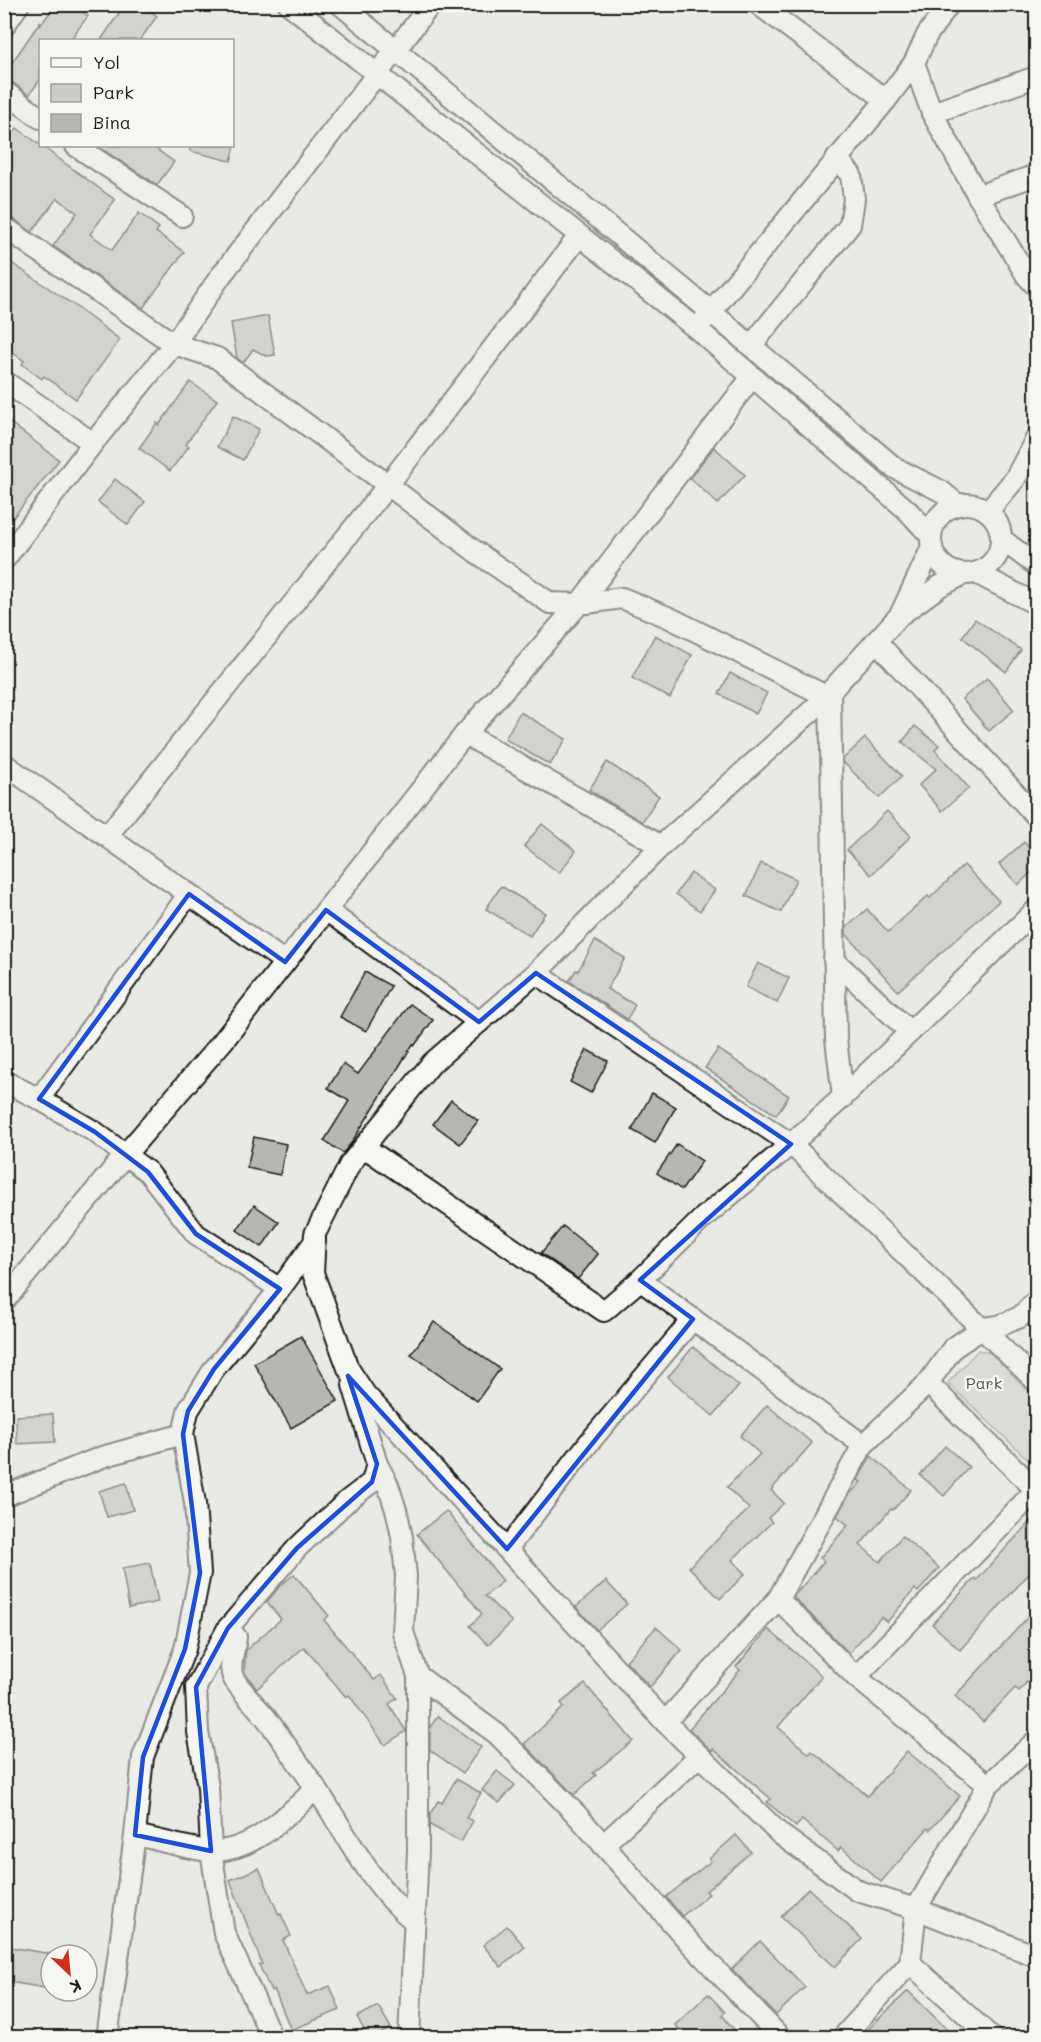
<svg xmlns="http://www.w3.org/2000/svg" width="1041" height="2042" viewBox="0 0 1041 2042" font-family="Mali,sans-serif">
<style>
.green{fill:#cbcbc7;stroke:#747472;stroke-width:1.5}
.building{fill:#b6b6b3;stroke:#1c1c1c;stroke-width:1.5}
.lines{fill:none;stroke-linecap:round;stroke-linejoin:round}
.minor-casing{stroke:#1c1c1c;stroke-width:24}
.minor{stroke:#f6f6f2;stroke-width:20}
.marked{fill:none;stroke:#1d4ed8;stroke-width:4.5;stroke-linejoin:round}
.labels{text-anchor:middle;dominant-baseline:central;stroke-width:5;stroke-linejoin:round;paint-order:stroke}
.park-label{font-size:16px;fill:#51514f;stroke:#f6f6f2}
</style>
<rect width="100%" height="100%" fill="#e9e9e5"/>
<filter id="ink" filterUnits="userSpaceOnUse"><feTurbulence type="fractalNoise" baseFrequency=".0167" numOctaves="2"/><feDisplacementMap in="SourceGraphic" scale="12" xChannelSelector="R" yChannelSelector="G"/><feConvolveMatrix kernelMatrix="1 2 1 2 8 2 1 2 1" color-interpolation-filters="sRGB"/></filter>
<g filter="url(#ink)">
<polygon class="green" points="978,1350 991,1353 1036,1399 1036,1467 948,1383"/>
<g class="building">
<polygon points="56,4 72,4 88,16 70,40 40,40 40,80 29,95 11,81 4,79 4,74 40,22 40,26"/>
<polygon points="125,4 141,4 157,16 140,40 101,40"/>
<polygon points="17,128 115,200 90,234 112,250 139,213 159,228 156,232 184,252 143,308 53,246 77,213 57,198 32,232 11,217 4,215 4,146"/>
<polygon points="97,146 152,146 174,162 157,185"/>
<polygon points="190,146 235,146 231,161 190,151"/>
<polygon points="4,258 71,303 120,340 76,399 44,376 42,379 22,364 24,361 4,346"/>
<polygon points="268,316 275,355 266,356 253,349 243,363 237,358 231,323"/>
<polygon points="190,382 217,400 186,444 189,446 170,471 139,448 157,423 159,425"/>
<polygon points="233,416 259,429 243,460 217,447"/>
<polygon points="4,418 59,460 4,529"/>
<polygon points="714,447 745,475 718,504 690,478"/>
<polygon points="115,479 145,502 128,525 98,502"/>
<polygon points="975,619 1021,650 1006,672 962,637"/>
<polygon points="655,635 692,655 670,698 632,678"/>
<polygon points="730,673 767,693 756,714 719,694"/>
<polygon points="987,678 1014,710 989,731 962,699"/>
<polygon points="520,712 566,739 550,765 505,739"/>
<polygon points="915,726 939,745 935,750 969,788 942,811 919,785 936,769 902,742"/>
<polygon points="865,738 902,776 879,798 843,762 843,759"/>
<polygon points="607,762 659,796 642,822 589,790"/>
<polygon points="887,811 911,836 871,875 847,850"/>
<polygon points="542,824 576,851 559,873 524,846"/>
<polygon points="1024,842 1036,856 1036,868 1018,885 999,864"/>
<polygon points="761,863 796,879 781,912 746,896"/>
<polygon points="964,865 999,901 898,991 846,934 846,928 867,909 888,932 928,896 930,898"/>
<polygon points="691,873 715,890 700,911 676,894"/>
<polygon points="501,886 545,913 530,936 486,909"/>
<polygon points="595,941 625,958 607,989 635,1005 627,1019 569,981 576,970 578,971"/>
<polygon points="758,963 789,978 777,1003 746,987"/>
<polygon points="365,972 391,986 366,1031 340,1017"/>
<polygon points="410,1004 433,1020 415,1045 413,1044 352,1142 343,1153 324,1141 349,1101 328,1088 343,1064 358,1074"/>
<polygon points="718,1049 789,1096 776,1115 705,1068"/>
<polygon points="587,1050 608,1061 591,1093 570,1082"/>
<polygon points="652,1093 676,1107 655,1143 632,1130"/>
<polygon points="451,1100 478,1121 460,1144 433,1124"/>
<polygon points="254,1137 286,1144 280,1175 247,1168"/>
<polygon points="677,1144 702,1161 682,1190 657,1173"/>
<polygon points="254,1205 279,1222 262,1247 237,1230"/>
<polygon points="563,1226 598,1254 578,1279 541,1253"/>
<polygon points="434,1322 500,1369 477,1401 411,1354"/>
<polygon points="301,1336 338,1401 291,1428 254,1363"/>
<polygon points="693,1347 739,1386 713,1416 668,1377"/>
<polygon points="767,1405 812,1443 771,1490 784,1503 768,1518 772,1522 732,1560 745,1574 720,1599 689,1567 749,1509 727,1487 760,1454 740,1436"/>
<polygon points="53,1414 55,1442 17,1444 16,1416"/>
<polygon points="945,1446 969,1467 944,1496 920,1475"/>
<polygon points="871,1456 911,1490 893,1510 891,1509 860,1545 880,1562 902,1536 939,1568 918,1592 915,1589 887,1622 881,1617 849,1653 793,1597 824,1561 820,1558 848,1525 837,1516 848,1496 861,1482 858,1480"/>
<polygon points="126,1483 133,1510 107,1517 99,1491"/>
<polygon points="446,1511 503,1581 485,1596 512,1622 488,1645 470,1626 482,1614 417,1534"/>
<polygon points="1036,1515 1036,1566 960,1650 932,1624 975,1578 977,1580"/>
<polygon points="150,1563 158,1602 129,1608 122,1568"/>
<polygon points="294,1574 329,1616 324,1620 374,1680 381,1675 397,1698 389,1704 406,1731 385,1745 349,1695 346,1697 304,1647 257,1689 244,1672 246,1650 281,1619 267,1602 279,1587"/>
<polygon points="606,1581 627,1604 597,1630 576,1607"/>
<polygon points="1029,1616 1036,1623 1036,1672 1019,1691 1015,1688 983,1722 955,1696"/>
<polygon points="656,1627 682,1650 650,1687 626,1661"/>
<polygon points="768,1629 822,1676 778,1727 809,1754 812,1751 868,1796 907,1751 960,1796 930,1830 928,1828 881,1882 841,1847 838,1851 802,1820 796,1827 767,1802 771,1799 713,1749 712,1751 689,1729 740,1670 736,1667"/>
<polygon points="585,1684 633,1741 593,1773 596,1775 574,1795 524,1744 564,1707 561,1703"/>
<polygon points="438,1716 481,1747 463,1773 430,1750 430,1727"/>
<polygon points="497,1771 515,1785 499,1803 482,1790"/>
<polygon points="456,1779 481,1793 466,1818 473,1821 461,1842 430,1825 430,1814 438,1801 442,1803"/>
<polygon points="736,1835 751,1852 706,1891 709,1894 682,1916 666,1897 711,1861 709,1859"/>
<polygon points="259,1868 279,1915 281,1914 291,1936 283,1940 307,1995 330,1986 340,2010 291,2030 274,1989 271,1991 259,1965 262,1964 230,1880"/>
<polygon points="808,1888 862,1939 835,1967 781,1917"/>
<polygon points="507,1926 525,1947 501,1967 483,1945"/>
<polygon points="760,1941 805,1987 776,2015 732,1969"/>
<polygon points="4,1946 51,1954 51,1989 4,1981"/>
<polygon points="908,1991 955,2037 860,2037"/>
<polygon points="708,1994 725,2012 722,2015 740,2037 687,2037 675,2025"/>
<polygon points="378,2006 391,2028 375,2037 368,2037 357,2017"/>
</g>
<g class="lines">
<g class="minor-casing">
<g id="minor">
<polyline points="289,4 697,329 907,510 931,536"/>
<polyline points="340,4 710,311 895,468 941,491 958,505"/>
<polyline points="758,4 886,100"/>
<polyline points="4,26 19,4"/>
<polyline points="914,63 932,113 978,196 1027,276 1036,286"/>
<polyline points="4,91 40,118"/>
<polyline points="932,113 1036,77"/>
<polyline points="76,146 182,216"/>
<polyline points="978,196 1036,175"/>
<polyline points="4,227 174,344 217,358 388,485 476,552 550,603 579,604 622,598 670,618 826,696"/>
<polyline points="704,320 886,100 914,63 927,35 949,4"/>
<polyline points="751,346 850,225 854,199 851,175 837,158"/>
<polyline points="4,381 93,443"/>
<circle cx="966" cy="539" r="35"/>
<polyline points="988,511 1015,479 1036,439"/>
<polyline points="1001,539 1036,565"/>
<polyline points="4,560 93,443 174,344 220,277 431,4"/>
<polyline points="976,573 1036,604"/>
<polyline points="964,574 940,586 900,615 817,706 661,846 536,973 432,1063 350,1164 315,1234 313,1273 348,1368 365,1394 665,1722 780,1834 858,1891 916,1909 1036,1956"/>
<polyline points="901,613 932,547"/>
<polyline points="876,641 1036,816"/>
<polyline points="830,692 836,1039 843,1097"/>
<polyline points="465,734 661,846"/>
<polyline points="4,764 285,962"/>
<polyline points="107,836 388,485 579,236"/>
<polyline points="326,910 479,1022"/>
<polyline points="834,960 910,1032"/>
<polyline points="536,973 791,1144 1036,1381"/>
<polyline points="4,1081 39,1099 95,1132 148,1172 196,1234 280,1289"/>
<polyline points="39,1099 189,894"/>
<polyline points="364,1147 604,1311 640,1280 704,1217 791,1144 843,1097 1036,910"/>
<polyline points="640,1280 863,1445"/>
<polyline points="4,1301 125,1155 223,1041 465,734 579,604 752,377"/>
<polyline points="928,1383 1036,1490"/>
<polyline points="377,1464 388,1485 397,1513 402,1537 406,1576 403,1632 418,1676 497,1734 576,1814 691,1944 781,2038"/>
<polyline points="4,1496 102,1457 183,1434"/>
<polyline points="507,1549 587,1445 693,1319"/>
<polyline points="778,1599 856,1677 988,1785"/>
<path d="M228,1628l8,9c-1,12 -8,29 -3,40 6,13 27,32 37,46 19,27 39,54 57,82 25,41 50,86 87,116"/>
<polyline points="856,1677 1036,1490"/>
<polyline points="665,1722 778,1599 863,1445 928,1383 953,1348 983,1328 999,1326 1020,1317 1036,1301"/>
<path d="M135,1835c22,4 56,15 77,16 42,1 74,-36 104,-62"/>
<polyline points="603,1845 699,1756"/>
<polyline points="910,1963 992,2038"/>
<polyline points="107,2038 135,1835 143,1757 185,1649 200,1573 195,1503 183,1434 188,1411 214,1369 280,1289 315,1241"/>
<polyline points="272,2038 224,1933 211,1851 208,1787 198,1732 196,1687 228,1628 297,1548 347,1501 372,1482 377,1464 353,1385"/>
<polyline points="409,2038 418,1851 418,1676"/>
<polyline points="842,2038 910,1963 916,1909 988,1785 1036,1741"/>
</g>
</g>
<use href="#minor" class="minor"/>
</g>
</g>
<path d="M0 0H1041V2042H0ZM189,894l96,68 41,-52 153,112 57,-49 255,171 -151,136 53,39 -186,230 -159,-173 29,88 -5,18 -75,66 -69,80 -32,59 15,164 -76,-16 8,-78 42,-108 15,-76 -17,-139 5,-23 26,-42 66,-80 -84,-55 -48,-62 -53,-40 -56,-33z" fill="#e9e9e5" fill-opacity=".55" fill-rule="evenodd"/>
<path class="marked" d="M189,894l96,68 41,-52 153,112 57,-49 255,171 -151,136 53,39 -186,230 -159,-173 29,88 -5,18 -75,66 -69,80 -32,59 15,164 -76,-16 8,-78 42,-108 15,-76 -17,-139 5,-23 26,-42 66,-80 -84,-55 -48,-62 -53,-40 -56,-33z"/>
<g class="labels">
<g class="park-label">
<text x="984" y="1382">Park</text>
</g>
</g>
<rect width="1041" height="2042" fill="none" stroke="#f6f6f2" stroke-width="24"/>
<rect x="12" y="12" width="1017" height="2018" fill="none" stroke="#1c1c1c" stroke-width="2" filter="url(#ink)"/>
<rect x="39" y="39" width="195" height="108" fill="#f6f6f2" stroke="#9f9f9c" stroke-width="1.5"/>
<rect x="51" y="58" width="30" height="9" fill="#f6f6f2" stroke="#9f9f9c" stroke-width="1.5"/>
<text x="93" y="69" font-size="18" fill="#1c1c1c">Yol</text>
<rect x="51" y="84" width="30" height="18" fill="#cbcbc7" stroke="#9f9f9c" stroke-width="1.5"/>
<text x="93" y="99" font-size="18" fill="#1c1c1c">Park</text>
<rect x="51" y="114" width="30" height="18" fill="#b6b6b3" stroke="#9f9f9c" stroke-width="1.5"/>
<text x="93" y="129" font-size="18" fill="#1c1c1c">Bina</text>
<g transform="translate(69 1973) rotate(154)"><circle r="28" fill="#f6f6f2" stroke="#9f9f9c" stroke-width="1.5"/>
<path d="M0-4.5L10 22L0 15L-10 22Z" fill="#c8321e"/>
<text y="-9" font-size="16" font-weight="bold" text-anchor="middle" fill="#1c1c1c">K</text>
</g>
</svg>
